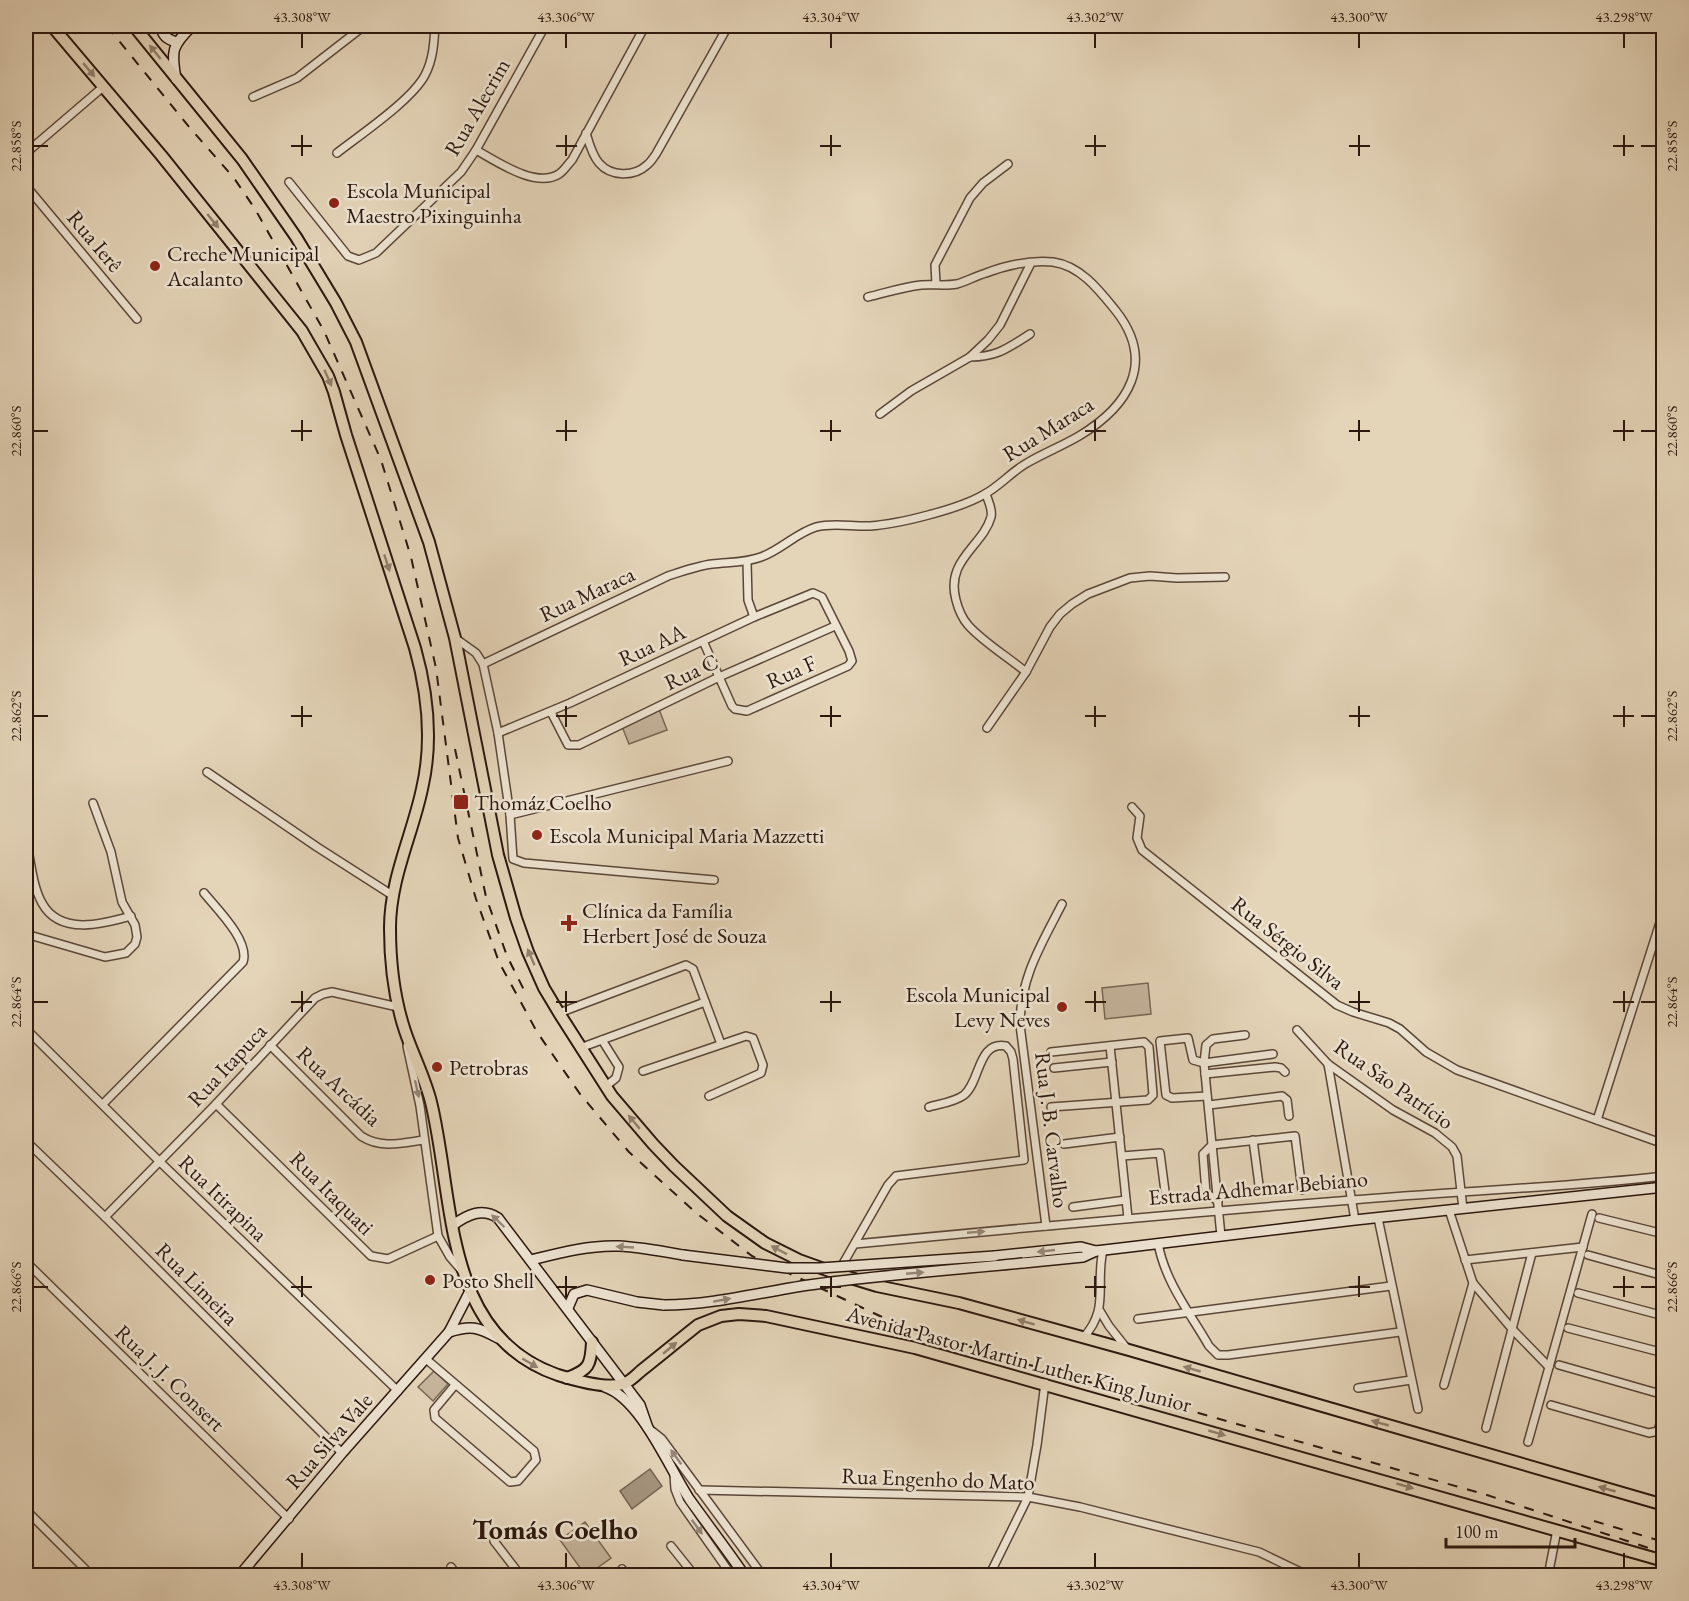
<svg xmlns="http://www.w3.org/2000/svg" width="1689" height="1601" viewBox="0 0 1689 1601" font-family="'EB Garamond',serif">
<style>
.green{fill:#c5b49b;stroke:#786654;stroke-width:1.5}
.water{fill:#a5947e;stroke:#756251;stroke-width:1.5}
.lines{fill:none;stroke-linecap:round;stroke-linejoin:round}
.street-casing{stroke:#5a4638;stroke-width:10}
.secondary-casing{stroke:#2c170e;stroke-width:12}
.primary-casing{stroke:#2c170e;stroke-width:14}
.street{stroke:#ede3d1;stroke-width:7}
.secondary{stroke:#ede3d1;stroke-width:9}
.primary{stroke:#e4d4b8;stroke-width:10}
.rail{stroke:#2c170e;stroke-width:2;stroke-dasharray:10 10;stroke-linecap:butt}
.secondary-bridge-casing{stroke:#2c170e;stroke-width:12;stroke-linecap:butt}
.secondary-bridge{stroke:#ede3d1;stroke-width:9}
.oneway{fill:#917f6c}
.oneway2{fill:#968779}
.ticks{fill:none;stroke:#2c170e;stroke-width:2}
.poi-dot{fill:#8f2418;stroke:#ede3d1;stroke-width:2}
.labels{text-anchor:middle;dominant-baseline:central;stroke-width:5;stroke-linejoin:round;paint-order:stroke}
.street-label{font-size:22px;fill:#2c170e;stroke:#ede3d1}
.poi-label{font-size:22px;fill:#2c170e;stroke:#ede3d1;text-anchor:start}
.district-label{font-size:28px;font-weight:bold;fill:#2c170e;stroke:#ede3d1}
.neatline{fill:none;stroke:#2c170e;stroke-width:2}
.ticks-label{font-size:15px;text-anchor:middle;fill:#2c170e}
</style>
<rect width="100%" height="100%" fill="#e4d4b8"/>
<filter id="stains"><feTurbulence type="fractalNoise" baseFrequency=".00333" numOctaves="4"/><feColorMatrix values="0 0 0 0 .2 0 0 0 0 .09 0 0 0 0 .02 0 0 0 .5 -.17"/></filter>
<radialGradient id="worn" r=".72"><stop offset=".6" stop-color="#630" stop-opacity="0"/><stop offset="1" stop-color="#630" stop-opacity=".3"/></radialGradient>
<g class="green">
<polygon points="659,709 667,730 629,744 621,724"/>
<polygon points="1148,983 1151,1014 1105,1019 1102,988"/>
<polygon points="434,1371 448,1384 433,1401 418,1387"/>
<polygon points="585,1522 611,1558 586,1576 560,1540"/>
</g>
<polygon class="water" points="650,1469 662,1486 632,1509 620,1491"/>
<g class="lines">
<g class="street-casing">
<g id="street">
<polyline points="534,26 542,30"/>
<polyline points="253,97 297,78 364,26"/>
<path d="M586,133c3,10 6,22 13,30 12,14 35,14 48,2 4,-3 6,-7 9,-11l72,-128"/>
<path d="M476,150c20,11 60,39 83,24 5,-3 9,-10 13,-14l73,-134"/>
<polyline points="26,153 103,87"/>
<path d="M337,153c23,-18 75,-53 88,-78 8,-15 9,-32 10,-49"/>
<polyline points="289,182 348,256 359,260 376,253 461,172 476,150 545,26"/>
<polyline points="26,186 137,319"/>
<polyline points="936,284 935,265 970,198 983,183 1008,164"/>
<path d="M970,357c27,0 38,-9 60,-23"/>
<polyline points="880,414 911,391 970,357 988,340 1000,325 1031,263"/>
<path d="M986,494c2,7 7,15 5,23 -8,29 -46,43 -35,83 2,8 6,18 12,25 15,17 40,32 58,47"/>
<polyline points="747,562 748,600 754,617"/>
<path d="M455,638l21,15 7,11 185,-88c15,-5 29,-10 44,-12 17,-2 33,-1 49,-7 20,-7 35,-24 55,-30 18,-5 37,0 54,-1 29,-2 89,-17 113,-31 16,-8 28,-23 44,-32 17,-10 35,-17 52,-27 50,-30 77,-74 37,-125 -17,-21 -35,-45 -63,-49 -22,-2 -46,3 -67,11 -10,3 -19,8 -29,11 -12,2 -24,0 -36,1 -18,2 -36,8 -53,12"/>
<polyline points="483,664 498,733 510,815 513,859 524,863 714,880"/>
<polyline points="551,712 568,745 579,745 719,677 835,626"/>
<polyline points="987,728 1026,672 1050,627 1060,614 1072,604 1088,594 1130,578 1150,576 1177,578 1225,577"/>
<polyline points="498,733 570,703 754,617 813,593 822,597 849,651 852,661 848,666 747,711 735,709 732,706 703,641"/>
<polyline points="207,772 317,847 392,895"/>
<polyline points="1132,807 1140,816 1137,838 1142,850 1337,1005 1353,1012 1389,1023 1400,1029 1426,1052 1457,1070 1664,1144"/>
<polyline points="510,815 728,761"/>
<path d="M26,841c5,19 6,44 16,62 18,33 61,21 89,13"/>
<polyline points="26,934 105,957 126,953 135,944 137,937 135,925 122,902 111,852 93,803"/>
<polyline points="559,1013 686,965 693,969 721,1044"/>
<polyline points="26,1029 160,1162 398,1391"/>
<polyline points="1297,1030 1328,1064 1393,1110 1435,1133 1452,1147 1457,1156 1463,1209"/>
<polyline points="602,1040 619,1067 616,1078 606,1086"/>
<path d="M270,1045l91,91c20,13 41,7 63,4"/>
<polyline points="407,1046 420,1106 438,1236 450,1257 462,1271"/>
<polyline points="1110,1046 1128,1218"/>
<polyline points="580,1048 705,1002"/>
<polyline points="1328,1064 1355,1220"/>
<polyline points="1054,1068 1112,1062"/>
<polyline points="643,1071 746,1036 753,1038 763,1065 761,1073 709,1096"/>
<polyline points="1205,1074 1275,1067 1281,1068 1285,1072"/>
<polyline points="1207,1096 1172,1098 1166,1095 1160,1041 1188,1038 1193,1060 1204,1063 1273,1054"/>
<path d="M103,1104l140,-142c7,-21 -26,-53 -39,-69"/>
<polyline points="216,1104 371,1256 388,1259 438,1236"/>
<polyline points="1209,1105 1282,1096 1287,1100 1289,1116"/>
<polyline points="1051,1107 1148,1100 1153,1095 1149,1047 1144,1042 1051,1052"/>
<polyline points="1597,1120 1664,910"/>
<polyline points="1253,1140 1259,1185"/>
<polyline points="26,1141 105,1217 342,1453"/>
<polyline points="1660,1143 1664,1133"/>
<polyline points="1064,1144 1120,1137"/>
<polyline points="1122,1156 1160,1153 1166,1199"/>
<polyline points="1218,1201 1206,1193 1203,1154 1212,1145 1295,1136 1302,1190"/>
<polyline points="1073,1207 1126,1200"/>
<polyline points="1449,1210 1473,1283 1513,1330 1549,1367"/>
<polyline points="105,1217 216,1104 315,998 323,994 332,992 398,1007"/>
<polyline points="1378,1218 1418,1409"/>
<polyline points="1599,1218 1664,1234"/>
<path d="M1046,1226l-26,-201c0,-47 21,-80 42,-121"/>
<polyline points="1221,1236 1204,1063 1206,1045 1213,1039 1245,1035"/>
<path d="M1158,1243c7,39 32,70 51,103l9,9h10l172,-23"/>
<path d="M855,1244c166,-16 331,-31 497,-44 104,-9 208,-12 312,-24"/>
<polyline points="1588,1255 1664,1276"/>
<polyline points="1465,1260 1583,1247"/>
<polyline points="26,1262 289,1519"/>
<path d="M840,1269l48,-84 8,-9 128,-16 -11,-101 -2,-7 -5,-6c-29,-5 -25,35 -42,49 -9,7 -25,9 -35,12"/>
<polyline points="1578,1293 1664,1316"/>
<polyline points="1100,1311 1109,1326 1128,1350"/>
<polyline points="1138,1319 1391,1286"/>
<polyline points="1568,1328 1664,1353"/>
<path d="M1083,1338c27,-29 12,-53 20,-88"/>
<polyline points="426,1359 534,1451 536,1460 518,1481 510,1482 435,1418 434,1410 455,1385"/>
<polyline points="1559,1365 1664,1395"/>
<polyline points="1444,1385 1473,1283"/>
<polyline points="1358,1388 1411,1380"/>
<polyline points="1551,1405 1649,1433 1658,1431 1664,1411"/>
<polyline points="1486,1428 1532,1253"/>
<polyline points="652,1431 662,1439 763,1576"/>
<polyline points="1528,1442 1592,1214"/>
<polyline points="674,1475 675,1489 680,1502 732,1576"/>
<polyline points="699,1490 1028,1497 1080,1507 1259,1552 1309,1576"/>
<polyline points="26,1510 92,1576"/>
<polyline points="494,1541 521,1576"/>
<polyline points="671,1546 695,1576"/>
<polyline points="451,1567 458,1576"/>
<polyline points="622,1569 628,1576"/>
<polyline points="989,1576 1028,1497 1037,1445 1045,1383"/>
<polyline points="1548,1576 1557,1530"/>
</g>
</g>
<g class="secondary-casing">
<g id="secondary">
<path d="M161,26c1,10 6,13 15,16"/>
<path d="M176,79c-5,-29 -4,-33 16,-53"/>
<path d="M453,1225c14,-10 29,-18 45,-7l142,187 8,23"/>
<polyline points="995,1256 1081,1247 1096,1251 1355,1220 1664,1187"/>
<path d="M531,1260c28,-7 58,-15 87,-14 22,1 43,5 65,9"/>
<polyline points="1023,1263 1083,1257 1096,1251"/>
<polyline points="568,1308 574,1294 587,1290 637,1302 664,1305"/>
<path d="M449,1332c22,-7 29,-5 49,6"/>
<path d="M605,1387c36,12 64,81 85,113 18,25 37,50 55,76"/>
<polyline points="239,1576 342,1453 449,1332 470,1291"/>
</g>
</g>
<g class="primary-casing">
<g id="primary">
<path d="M52,26l109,129 141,176 26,45 6,16 12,43 69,213c13,46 18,94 7,141 -10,47 -32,90 -32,139 0,34 4,70 15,103 8,24 20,47 26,71 24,98 11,233 127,273 16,5 49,14 65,9 7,-2 14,-10 19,-14 19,-15 37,-30 56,-45l23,-9 18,-2 27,2 149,32 749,213"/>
<polyline points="134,26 242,159 296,237 336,303 356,342 429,542 455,638 498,855 516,918 528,952 544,988 559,1013 612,1096 653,1144 674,1166 727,1216 765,1243 799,1260 838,1274 877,1286 959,1303 1129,1350 1664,1505"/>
<path d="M567,1378c22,-8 24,-13 25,-36"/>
</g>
</g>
<use href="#street" class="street"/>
<use href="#secondary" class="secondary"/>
<use href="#primary" class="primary"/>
<g class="rail">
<polyline points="107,26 190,128 234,178 255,209 324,331 381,460 411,557 436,668 458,838 476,899 499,962 537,1032 580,1094 629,1152 695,1212 752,1256 897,1324 1026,1364 1487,1495 1664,1553"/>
<polyline points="455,749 486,897 507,956 524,990"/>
<polyline points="1594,1521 1664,1542"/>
</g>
<g class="secondary-bridge-casing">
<g id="secondary-bridge">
<polyline points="683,1255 787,1268 820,1268 995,1256"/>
<path d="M664,1305c49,0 97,-13 145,-20 71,-10 143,-15 214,-22"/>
</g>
</g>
<use href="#secondary-bridge" class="secondary-bridge"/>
</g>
<defs><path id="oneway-solid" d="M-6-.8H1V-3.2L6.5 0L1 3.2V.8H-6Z" transform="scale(1.5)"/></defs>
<g class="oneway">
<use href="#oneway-solid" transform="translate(155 52) rotate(-129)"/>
<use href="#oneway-solid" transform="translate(89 70) rotate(50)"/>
<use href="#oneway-solid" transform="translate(213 221) rotate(51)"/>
<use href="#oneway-solid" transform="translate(328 378) rotate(66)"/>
<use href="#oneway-solid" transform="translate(387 563) rotate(72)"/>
<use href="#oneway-solid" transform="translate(531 957) rotate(-113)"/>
<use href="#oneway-solid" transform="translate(634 1122) rotate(-130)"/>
<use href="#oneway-solid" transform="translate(779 1250) rotate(-152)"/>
<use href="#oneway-solid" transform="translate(1026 1322) rotate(-164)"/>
<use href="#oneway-solid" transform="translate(670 1348) rotate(-40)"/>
<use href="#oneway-solid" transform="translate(530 1363) rotate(30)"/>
<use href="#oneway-solid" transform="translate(1192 1369) rotate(-164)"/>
<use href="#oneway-solid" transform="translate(1380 1423) rotate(-164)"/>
<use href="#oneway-solid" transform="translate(1217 1433) rotate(16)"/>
<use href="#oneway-solid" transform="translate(1405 1486) rotate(16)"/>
<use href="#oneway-solid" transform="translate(1607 1489) rotate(-164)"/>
</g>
<g class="oneway2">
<use href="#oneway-solid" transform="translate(417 1089) rotate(77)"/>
<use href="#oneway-solid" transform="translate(498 1221) rotate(-136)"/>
<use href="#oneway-solid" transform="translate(976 1232) rotate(-5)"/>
<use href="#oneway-solid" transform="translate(625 1247) rotate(-177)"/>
<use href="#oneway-solid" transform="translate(1046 1251) rotate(174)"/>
<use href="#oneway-solid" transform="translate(915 1273) rotate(-5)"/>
<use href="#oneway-solid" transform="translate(722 1300) rotate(-10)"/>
<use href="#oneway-solid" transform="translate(676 1457) rotate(-126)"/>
<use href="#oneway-solid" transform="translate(697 1527) rotate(54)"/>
</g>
<path class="ticks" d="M302,33v15M566,33v15M831,33v15M1095,33v15M1359,33v15M1624,33v15M302,135v21M566,135v21M831,135v21M1095,135v21M1359,135v21M1624,135v21M33,146h15M291,146h21M556,146h21M820,146h21M1085,146h21M1349,146h21M1613,146h21M1641,146h15M302,420v21M566,420v21M831,420v21M1095,420v21M1359,420v21M1624,420v21M33,431h15M291,431h21M556,431h21M820,431h21M1085,431h21M1349,431h21M1613,431h21M1641,431h15M302,706v21M566,706v21M831,706v21M1095,706v21M1359,706v21M1624,706v21M33,716h15M291,716h21M556,716h21M820,716h21M1085,716h21M1349,716h21M1613,716h21M1641,716h15M302,991v21M566,991v21M831,991v21M1095,991v21M1359,991v21M1624,991v21M33,1002h15M291,1002h21M556,1002h21M820,1002h21M1085,1002h21M1349,1002h21M1613,1002h21M1641,1002h15M302,1276v21M566,1276v21M831,1276v21M1095,1276v21M1359,1276v21M1624,1276v21M33,1287h15M291,1287h21M556,1287h21M820,1287h21M1085,1287h21M1349,1287h21M1613,1287h21M1641,1287h15M302,1553v15M566,1553v15M831,1553v15M1095,1553v15M1359,1553v15M1624,1553v15"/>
<g class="poi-dot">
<circle cx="334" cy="203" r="6"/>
<circle cx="155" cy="266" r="6"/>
<rect x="453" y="794" width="16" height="16" rx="3"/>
<circle cx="537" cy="835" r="6"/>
<path d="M566 914h6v6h6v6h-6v6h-6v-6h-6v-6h6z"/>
<circle cx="1062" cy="1007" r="6"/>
<circle cx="437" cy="1067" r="6"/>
<circle cx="430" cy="1280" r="6"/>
</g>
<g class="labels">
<g class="street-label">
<text transform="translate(477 107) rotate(-60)">Rua Alecrim</text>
<text transform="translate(95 241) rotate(50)">Rua Ierê</text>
<text transform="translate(1048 429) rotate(-32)">Rua Maraca</text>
<text transform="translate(587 594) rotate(-25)">Rua Maraca</text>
<text transform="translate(652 645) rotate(-25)">Rua AA</text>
<text transform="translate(691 672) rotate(-25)">Rua C</text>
<text transform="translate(791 672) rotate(-24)">Rua F</text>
<text transform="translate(1288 943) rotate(38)">Rua Sérgio Silva</text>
<text transform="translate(227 1065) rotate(-47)">Rua Itapuca</text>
<text transform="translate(1394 1084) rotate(35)">Rua São Patrício</text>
<text transform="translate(339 1086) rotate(43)">Rua Arcádia</text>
<text transform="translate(1052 1130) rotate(83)">Rua J. B. Carvalho</text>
<text transform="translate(1258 1188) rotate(-5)">Estrada Adhemar Bebiano</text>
<text transform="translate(332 1193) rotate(45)">Rua Itaquati</text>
<text transform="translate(223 1198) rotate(44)">Rua Itirapina</text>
<text transform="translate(197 1284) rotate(45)">Rua Limeira</text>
<text transform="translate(1019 1359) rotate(15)">Avenida Pastor Martin Luther King Junior</text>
<text transform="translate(170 1378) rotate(44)">Rua J. J. Consert</text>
<text transform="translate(329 1441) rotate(-49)">Rua Silva Vale</text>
<text transform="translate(938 1479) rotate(2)">Rua Engenho do Mato</text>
</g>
<g class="poi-label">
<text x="346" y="190">Escola Municipal<tspan x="346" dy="25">Maestro Pixinguinha</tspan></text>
<text x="167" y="253">Creche Municipal<tspan x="167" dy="25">Acalanto</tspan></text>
<text x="474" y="802">Thomáz Coelho</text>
<text x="549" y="835">Escola Municipal Maria Mazzetti</text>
<text x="582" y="910">Clínica da Família<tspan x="582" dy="25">Herbert José de Souza</tspan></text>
<text x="1050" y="994" text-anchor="end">Escola Municipal<tspan x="1050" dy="25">Levy Neves</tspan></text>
<text x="449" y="1067">Petrobras</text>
<text x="442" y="1280">Posto Shell</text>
</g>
<g class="district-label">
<text x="555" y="1529">Tomás Coelho</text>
</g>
</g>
<rect width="1689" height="1601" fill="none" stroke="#e4d4b8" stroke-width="66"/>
<path d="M1446 1538v9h129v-9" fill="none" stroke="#2c170e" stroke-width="3"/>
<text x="1455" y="1538" font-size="18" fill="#2c170e" stroke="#ede3d1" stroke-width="4.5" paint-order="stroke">100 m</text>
<rect x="33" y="33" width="1623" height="1535" class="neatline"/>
<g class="ticks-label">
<text x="302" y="22">43.308°W</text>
<text x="566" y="22">43.306°W</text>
<text x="831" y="22">43.304°W</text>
<text x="1095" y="22">43.302°W</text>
<text x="1359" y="22">43.300°W</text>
<text x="1624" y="22">43.298°W</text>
<text transform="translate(16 146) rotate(-90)" y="5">22.858°S</text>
<text transform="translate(1672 146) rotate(-90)" y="5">22.858°S</text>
<text transform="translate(16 431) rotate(-90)" y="5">22.860°S</text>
<text transform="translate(1672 431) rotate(-90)" y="5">22.860°S</text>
<text transform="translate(16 716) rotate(-90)" y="5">22.862°S</text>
<text transform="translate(1672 716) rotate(-90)" y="5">22.862°S</text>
<text transform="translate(16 1002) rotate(-90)" y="5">22.864°S</text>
<text transform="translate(1672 1002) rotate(-90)" y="5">22.864°S</text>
<text transform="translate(16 1287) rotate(-90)" y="5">22.866°S</text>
<text transform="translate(1672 1287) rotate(-90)" y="5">22.866°S</text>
<text x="302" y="1590">43.308°W</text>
<text x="566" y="1590">43.306°W</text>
<text x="831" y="1590">43.304°W</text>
<text x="1095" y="1590">43.302°W</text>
<text x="1359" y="1590">43.300°W</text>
<text x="1624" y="1590">43.298°W</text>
</g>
<rect width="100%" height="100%" filter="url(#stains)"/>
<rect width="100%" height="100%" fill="url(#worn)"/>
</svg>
